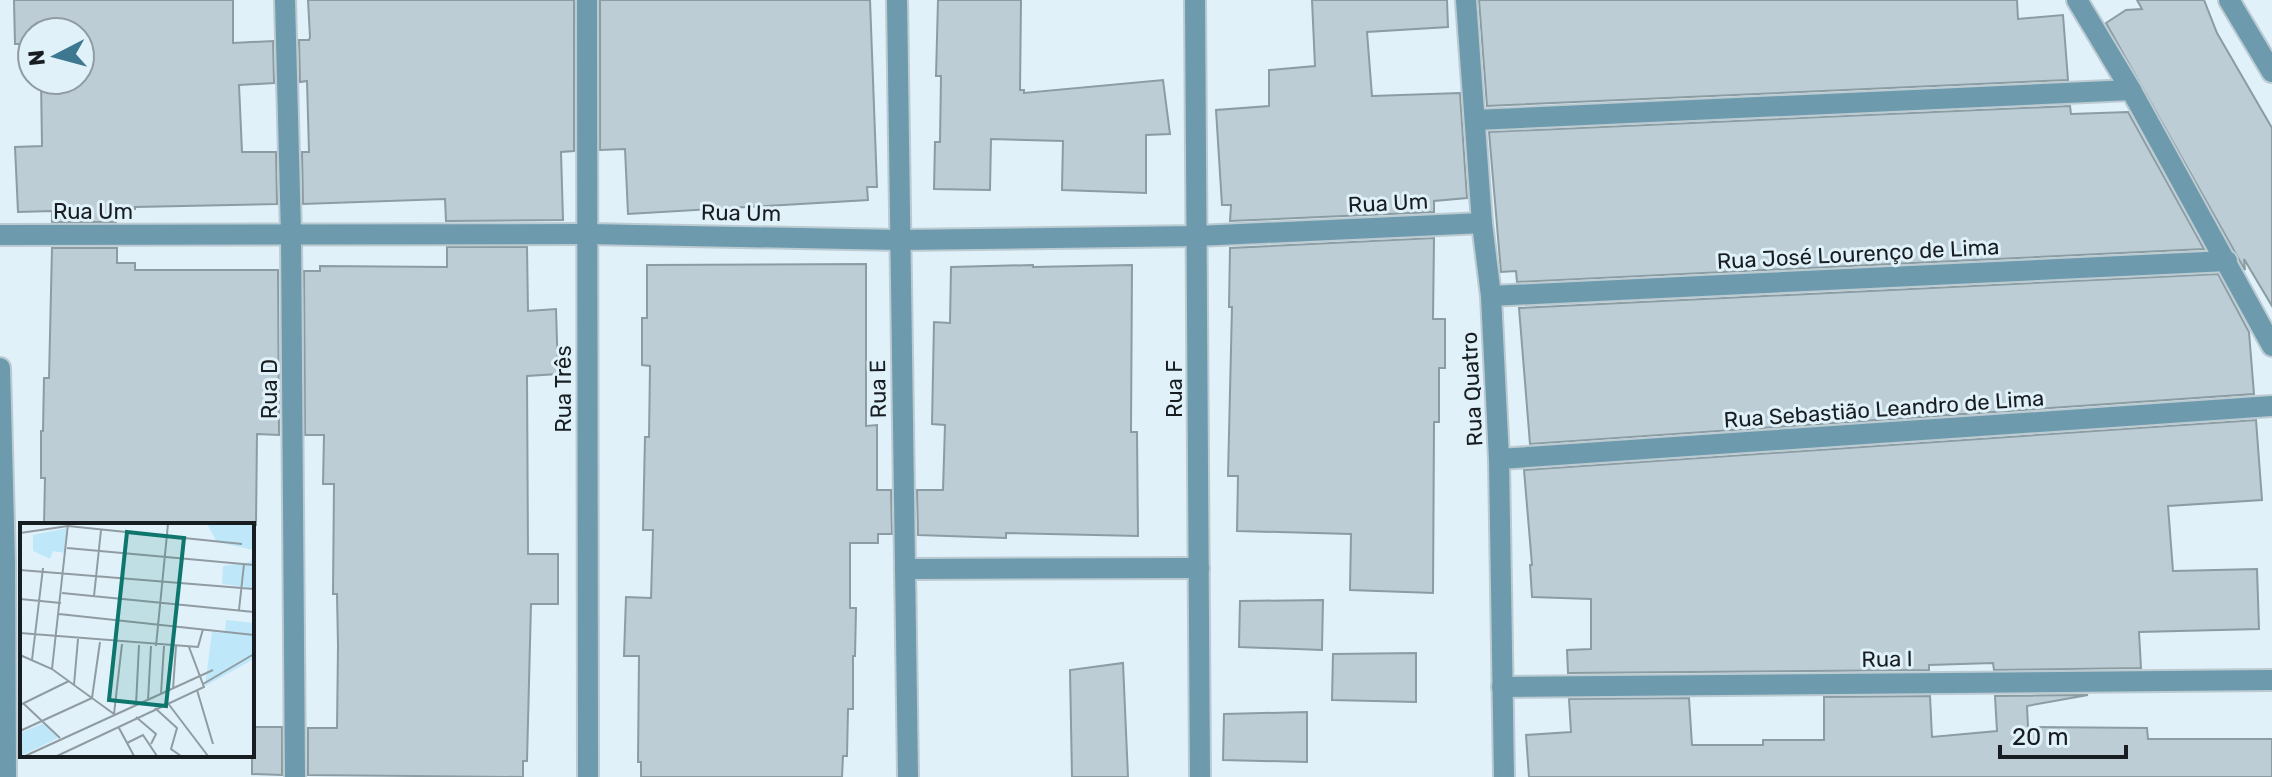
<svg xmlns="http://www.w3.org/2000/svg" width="2272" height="777" viewBox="0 0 2272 777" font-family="Rubik,sans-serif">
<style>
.building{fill:#bccdd5;stroke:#8b9ca3;stroke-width:2}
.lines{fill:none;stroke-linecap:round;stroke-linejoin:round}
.minor-casing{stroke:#bccbd2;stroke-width:24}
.minor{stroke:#6d9aad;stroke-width:20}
.labels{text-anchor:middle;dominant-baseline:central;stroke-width:6;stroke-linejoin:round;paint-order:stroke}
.street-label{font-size:22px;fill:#171d20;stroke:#e0f1f9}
.inset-road{fill:none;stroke:#909ca2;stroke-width:2}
.view{fill:#0f766e;fill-opacity:0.15;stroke:#0f766e;stroke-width:4}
.inset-edge{fill:none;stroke:#171d20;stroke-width:4}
</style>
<rect width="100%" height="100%" fill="#e0f1f9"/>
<g class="building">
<polygon points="14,0 233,0 233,43 273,41 274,83 239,85 242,152 276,152 277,204 135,207 135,209 116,210 116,222 52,222 52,211 18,212 15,147 42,146 41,80 80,80 80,32 32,32 32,44 15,44"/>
<polygon points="308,0 574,0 574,151 561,152 563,220 446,221 445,199 303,204 302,152 309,152 307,81 300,82 299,40 309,40 310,37"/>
<polygon points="600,0 870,0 877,187 867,187 868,200 628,214 625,149 600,150"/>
<polygon points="938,0 1021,0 1020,90 1024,90 1024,93 1163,80 1170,134 1146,135 1146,193 1062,190 1063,141 991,139 990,190 934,189 935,142 940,142 941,76 936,76"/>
<polygon points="1312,0 1447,0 1448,27 1367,32 1372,96 1460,93 1467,198 1434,201 1434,212 1230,221 1231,205 1222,205 1216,110 1269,106 1269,70 1315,66"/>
<polygon points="1479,0 2017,0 2018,19 2063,15 2068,80 1487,106"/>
<polygon points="2137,0 2204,0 2217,33 2272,128 2272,306 2244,259 2245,270 2106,23 2126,10 2142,9"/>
<polygon points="2070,106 2071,114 2128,112 2204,249 1517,282 1516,271 1501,272 1489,132"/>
<polygon points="1434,238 1433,319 1445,319 1445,368 1439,368 1439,422 1434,422 1433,593 1350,590 1351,534 1237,531 1238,476 1228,476 1232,307 1229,307 1230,248"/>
<polygon points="447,247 527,247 528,311 556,309 558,374 527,376 528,554 558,554 558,604 531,604 527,761 523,761 523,777 308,775 308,728 337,728 338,646 337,594 333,594 334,484 323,484 324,435 305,435 304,271 320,271 320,266 447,267"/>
<polygon points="52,248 117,248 117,263 135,263 135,270 278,270 279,435 257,434 256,525 44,525 45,478 41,478 41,431 43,431 44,378 49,378"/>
<polygon points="866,264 866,426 877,425 877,490 891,490 892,534 878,534 878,543 850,543 850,608 856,608 855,656 853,656 853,709 848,709 847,756 843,756 842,777 641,777 641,762 638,762 639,656 624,656 626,597 651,598 653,530 643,530 645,437 649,437 650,366 642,365 642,318 647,318 647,265"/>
<polygon points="1033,265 1033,267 1132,265 1131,432 1137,432 1138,536 1006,533 1006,538 918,535 917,490 943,490 945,425 932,424 934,322 950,323 951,267"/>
<polygon points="2218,274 2249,332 2254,394 1530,444 1519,308"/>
<polygon points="2256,420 2262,500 2168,506 2173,571 2257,569 2259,629 2139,632 2141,668 1994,670 1993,663 1929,665 1929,670 1568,673 1567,650 1591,649 1591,599 1532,597 1530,565 1532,565 1524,470"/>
<polygon points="1323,600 1322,650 1239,647 1240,601"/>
<polygon points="1416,653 1416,702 1332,700 1333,654"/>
<polygon points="1123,663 1128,777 1072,777 1070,670"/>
<polygon points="2088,695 2027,706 2028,727 2147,728 2148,739 2272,739 2272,777 1529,777 1526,735 1571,732 1569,699 1689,698 1692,745 1763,745 1763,740 1824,740 1824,697 1930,696 1932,737 1997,731 1995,696"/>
<polygon points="1307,712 1307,762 1223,760 1224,714"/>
<polygon points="252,727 282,727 282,775 252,774"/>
</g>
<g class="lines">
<g class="minor-casing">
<g id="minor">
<polyline points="285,0 291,234 295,777"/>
<polyline points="587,0 588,777"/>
<polyline points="897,0 908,777"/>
<polyline points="1195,0 1200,777"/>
<polyline points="1466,0 1482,223 1491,296 1499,459 1504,777"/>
<polyline points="2077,0 2131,90 2272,346"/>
<polyline points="2229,0 2272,72"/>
<polyline points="1475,120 2131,90"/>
<polyline points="0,235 587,234 899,240 1197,236 1482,223"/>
<polyline points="1491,296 2227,261"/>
<polyline points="0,368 5,565 6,777"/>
<polyline points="1499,459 2272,406"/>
<polyline points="905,569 1199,568"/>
<polyline points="1502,687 2272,680"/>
</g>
</g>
<use href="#minor" class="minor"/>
</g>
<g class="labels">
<g class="street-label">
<text transform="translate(1388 203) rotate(-3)">Rua Um</text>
<text x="93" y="211">Rua Um</text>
<text transform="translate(741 213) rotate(1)">Rua Um</text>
<text transform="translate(1858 254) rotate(-3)">Rua José Lourenço de Lima</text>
<text transform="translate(269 389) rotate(-90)">Rua D</text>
<text transform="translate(563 389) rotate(-90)">Rua Três</text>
<text transform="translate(878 389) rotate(-91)">Rua E</text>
<text transform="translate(1174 389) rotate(-90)">Rua F</text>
<text transform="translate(1472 389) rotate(-93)">Rua Quatro</text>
<text transform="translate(1884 409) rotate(-4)">Rua Sebastião Leandro de Lima</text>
<text transform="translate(1887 659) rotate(-1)">Rua I</text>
</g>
</g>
<g transform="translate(20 523)">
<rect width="234" height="234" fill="#e0f1f9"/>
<path d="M187,1h47v26l-37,-8zM47,5l-2,25 -12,-2 -3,8 -17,-8v-16zM234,31v34l-32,-4 1,-18 27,-4zM206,97l28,3v36l-49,27 7,-54 13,1zM24,200l14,15 -38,18v-23z" fill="#bee8fa"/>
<path class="inset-road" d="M0,10l48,-7 174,18M47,25l187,17M0,47l234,19M42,70l192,19M74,73l7,-66M0,76l41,4M219,87l5,-46M39,91l195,21M0,110l178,14 5,-18M136,123l12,-122M0,132l32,14 62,45 8,-70M12,137l11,-92M32,146l16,-145M183,161l51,-30M54,162l4,-46M153,166l3,-43M177,167l16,54M141,171l3,-48M72,175l8,-56M128,177l3,-54M147,179l41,54M4,181l36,34M0,182l49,-24M116,182l3,-60M135,185l22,20 -6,21 10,7M116,194l20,17 -5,10M99,205l15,28M0,208l72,-33M107,220l16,-8 14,21M5,233l188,-86M37,233l147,-69 -15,-40"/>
<path class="view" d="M107,9l57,6 -18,168 -57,-6z"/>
<rect width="234" height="234" class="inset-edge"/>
</g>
<g transform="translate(56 56) rotate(264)"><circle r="38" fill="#e0f1f9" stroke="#909ca2" stroke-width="2"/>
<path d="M0-6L14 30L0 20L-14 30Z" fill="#3d7890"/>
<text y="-12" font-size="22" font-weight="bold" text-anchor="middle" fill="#171d20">N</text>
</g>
<path d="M2000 745v12h126v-12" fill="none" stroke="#171d20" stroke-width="4"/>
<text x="2012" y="745" font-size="24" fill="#171d20" stroke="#e0f1f9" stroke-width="6" paint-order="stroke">20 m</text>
</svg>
